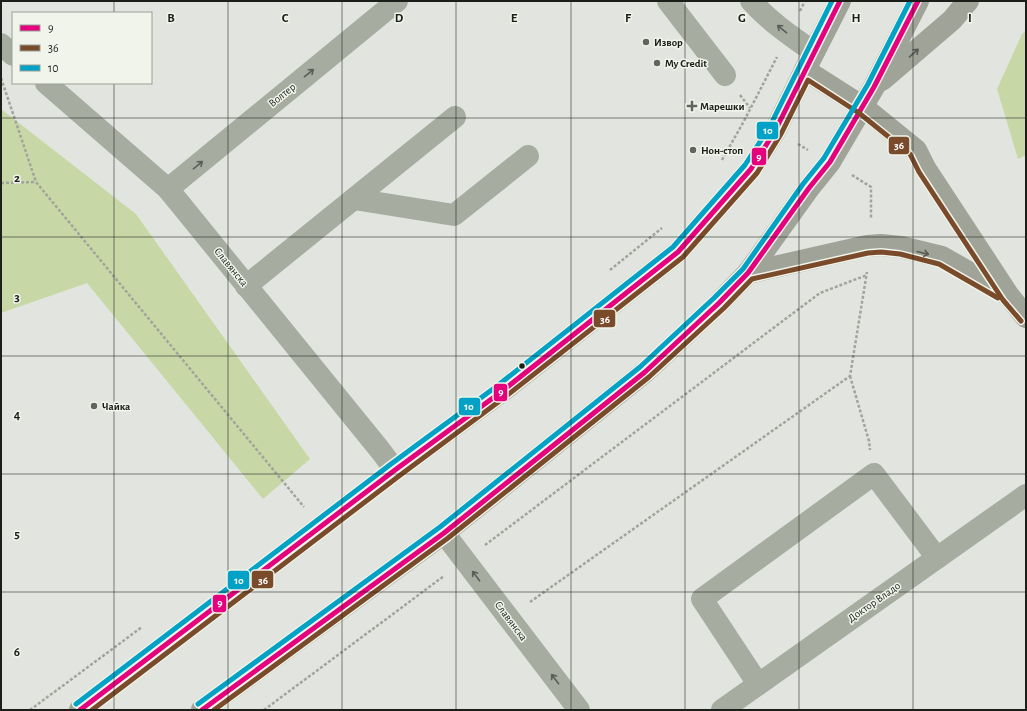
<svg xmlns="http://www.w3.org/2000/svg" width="1027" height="711" viewBox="0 0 1027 711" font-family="'Alegreya Sans',sans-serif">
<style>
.green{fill:#c7d8a6}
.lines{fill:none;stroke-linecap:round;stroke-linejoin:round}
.path{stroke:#a1a49d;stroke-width:2.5;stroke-dasharray:3 2;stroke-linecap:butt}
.minor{stroke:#a7aca1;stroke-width:22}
.major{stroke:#a0a498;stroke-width:22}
.bus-1-casing{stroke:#f0f4ea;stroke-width:8}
.bus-2-casing{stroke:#f0f4ea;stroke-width:8}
.bus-3-casing{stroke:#f0f4ea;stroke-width:8}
.bus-1{stroke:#e5007d;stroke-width:5}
.bus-2{stroke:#7a4b2a;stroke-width:5}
.bus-3{stroke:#01a2c5;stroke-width:5}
.oneway{stroke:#5b5e57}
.oneway2{stroke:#575a53}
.grid{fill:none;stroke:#1c1e1a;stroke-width:1;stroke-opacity:0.55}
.poi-dot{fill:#61645f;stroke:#f0f4ea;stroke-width:1.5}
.bus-dot{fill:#1c1e1a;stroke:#f0f4ea;stroke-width:1.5}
.labels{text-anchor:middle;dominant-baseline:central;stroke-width:3;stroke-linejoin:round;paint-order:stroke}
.poi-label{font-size:11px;font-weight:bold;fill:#1c1e1a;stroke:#f0f4ea;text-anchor:start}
.street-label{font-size:11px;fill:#1c1e1a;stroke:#f0f4ea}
.grid-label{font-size:13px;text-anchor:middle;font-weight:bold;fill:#1c1e1a;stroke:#f0f4ea;stroke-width:3;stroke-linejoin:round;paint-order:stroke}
.line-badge{stroke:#f0f4ea;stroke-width:1.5}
.badge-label{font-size:11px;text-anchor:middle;font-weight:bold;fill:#fff}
</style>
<rect width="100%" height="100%" fill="#e2e5df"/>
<g class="green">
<polygon points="1026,30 1026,155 1018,159 997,89 1022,34"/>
<polygon points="1,109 136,214 310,459 263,499 87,283 1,313"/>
</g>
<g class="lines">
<g class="path">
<polyline points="800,11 805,1"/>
<polyline points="1,78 36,182 304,507"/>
<polyline points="740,95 750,108"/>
<polyline points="798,144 808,150"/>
<polyline points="722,160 744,121 777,57"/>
<polyline points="852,175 871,187 871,219"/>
<polyline points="1,183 36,182"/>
<polyline points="610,270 662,228"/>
<polyline points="850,376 869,441 870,450"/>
<polyline points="485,545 820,293 867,275"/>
<polyline points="530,602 850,376 867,272"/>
<polyline points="30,710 142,627"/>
<polyline points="264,710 444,576"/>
</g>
<g class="minor">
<polyline points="668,1 725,75"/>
<path d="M751,1c18,20 41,36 63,51"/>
<polyline points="1,44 13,55"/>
<polyline points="46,83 168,189 380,450 395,470"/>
<polyline points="168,189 397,1"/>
<polyline points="354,199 454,215 528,156"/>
<polyline points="246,286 455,117"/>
<polyline points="444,533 579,710"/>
<polyline points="758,684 702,599 874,474 937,558"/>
<polyline points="722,710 1026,495"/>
</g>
<g class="major">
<polyline points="805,70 863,107 916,150 925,168 1009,296 1026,317"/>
<polyline points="882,80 952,20 968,1"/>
<polyline points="748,273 867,246 881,245 901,247 942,257 1005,293"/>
<polyline points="80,710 395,470 501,392 678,252 751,169 775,131 805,70 840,1"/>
<polyline points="202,710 444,533 645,372 719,303 748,273 809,188 830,162 874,87 918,1"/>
</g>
<g class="bus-1-casing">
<g id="bus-1">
<polyline points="80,710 395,470 501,392 678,252 751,169 775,131 840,1"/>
<polyline points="202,710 444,533 645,372 719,303 748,273 809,188 830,162 874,87 918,1"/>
</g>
</g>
<g class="bus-2-casing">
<g id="bus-2">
<polyline points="92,710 399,476 505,397 683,257 757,173 781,134 808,80 859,113 910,154 919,172 1003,300 1021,321"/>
<polyline points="214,710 448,538 649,377 724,308 752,279 868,253 881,252 900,254 939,264 998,298"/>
</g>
</g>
<g class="bus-3-casing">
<g id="bus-3">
<polyline points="76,704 391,464 497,386 673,247 745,165 769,128 832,1"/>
<polyline points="198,704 440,527 640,367 714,298 743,269 803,184 824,158 868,84 910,1"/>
</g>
</g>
<use href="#bus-1" class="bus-1"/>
<use href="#bus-2" class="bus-2"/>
<use href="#bus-3" class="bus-3"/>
</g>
<defs><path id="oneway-shaft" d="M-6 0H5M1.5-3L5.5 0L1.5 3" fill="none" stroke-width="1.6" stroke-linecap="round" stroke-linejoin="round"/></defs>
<g class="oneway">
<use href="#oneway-shaft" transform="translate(782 29) rotate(-141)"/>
<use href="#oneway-shaft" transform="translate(309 73) rotate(-39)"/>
<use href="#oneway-shaft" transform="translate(198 165) rotate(-39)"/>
<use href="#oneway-shaft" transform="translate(476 576) rotate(-127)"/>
<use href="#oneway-shaft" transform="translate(555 679) rotate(-127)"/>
</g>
<g class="oneway2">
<use href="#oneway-shaft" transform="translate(914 53) rotate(-41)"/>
<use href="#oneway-shaft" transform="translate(923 253) rotate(14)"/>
</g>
<path class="grid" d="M114,1v12M228,1v709M342,1v709M456,1v709M571,1v709M685,1v709M799,1v709M913,1v709M114,83v627M1,118h1025M1,237h1025M1,356h1025M1,474h1025M1,592h1025"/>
<g class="poi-dot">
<circle cx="646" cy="42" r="4"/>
<circle cx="657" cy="63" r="4"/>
<path d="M690 100h4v4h4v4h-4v4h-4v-4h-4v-4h4z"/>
<circle cx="693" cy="150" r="4"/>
<circle cx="94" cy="406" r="4"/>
</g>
<circle class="bus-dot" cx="522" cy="366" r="3.5"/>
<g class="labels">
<g class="poi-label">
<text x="654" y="42">Извор</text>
<text x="665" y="63">My Credit</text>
<text x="700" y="106">Марешки</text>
<text x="701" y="150">Нон-стоп</text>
<text x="102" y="406">Чайка</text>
</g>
<g class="street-label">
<text transform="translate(282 95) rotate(-39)">Волтер</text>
<text transform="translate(231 267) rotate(51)">Славянска</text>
<text transform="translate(874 602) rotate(-35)">Доктор Владо</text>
<text transform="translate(511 621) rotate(53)">Славянска</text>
</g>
</g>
<g class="grid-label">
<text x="171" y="22">B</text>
<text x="285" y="22">C</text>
<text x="399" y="22">D</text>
<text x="514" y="22">E</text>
<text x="628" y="22">F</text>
<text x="742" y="22">G</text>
<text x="856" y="22">H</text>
<text x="970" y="22">I</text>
<text x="17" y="182">2</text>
<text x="17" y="301">3</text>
<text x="17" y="419">4</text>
<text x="17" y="538">5</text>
<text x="17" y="656">6</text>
</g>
<g class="line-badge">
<rect x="756" y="121" width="23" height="19" rx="4" fill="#01a2c5"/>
<rect x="888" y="136" width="22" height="19" rx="4" fill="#7a4b2a"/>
<rect x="751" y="147" width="16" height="19" rx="4" fill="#e5007d"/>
<rect x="593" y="309" width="23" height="19" rx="4" fill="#7a4b2a"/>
<rect x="493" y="383" width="15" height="19" rx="4" fill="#e5007d"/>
<rect x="458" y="397" width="23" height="19" rx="4" fill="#01a2c5"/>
<rect x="251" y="570" width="23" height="19" rx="4" fill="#7a4b2a"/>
<rect x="227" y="570" width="23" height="20" rx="4" fill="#01a2c5"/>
<rect x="212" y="594" width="15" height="19" rx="4" fill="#e5007d"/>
</g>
<g class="badge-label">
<text x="768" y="134">10</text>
<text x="899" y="149">36</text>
<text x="759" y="161">9</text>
<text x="605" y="323">36</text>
<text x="501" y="396">9</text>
<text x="469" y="410">10</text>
<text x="263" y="584">36</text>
<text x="239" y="584">10</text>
<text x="220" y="607">9</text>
</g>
<rect width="1027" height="711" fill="none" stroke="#1c1e1a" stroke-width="4"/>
<rect x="12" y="12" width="140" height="72" fill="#f0f4ea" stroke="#9b9e97"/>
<rect x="20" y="25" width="20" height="6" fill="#e5007d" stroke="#9b9e97"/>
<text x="48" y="32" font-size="12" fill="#1c1e1a">9</text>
<rect x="20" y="45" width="20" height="6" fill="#7a4b2a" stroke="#9b9e97"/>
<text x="48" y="52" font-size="12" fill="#1c1e1a">36</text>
<rect x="20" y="65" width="20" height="6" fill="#01a2c5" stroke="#9b9e97"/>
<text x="48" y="72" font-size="12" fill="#1c1e1a">10</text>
</svg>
